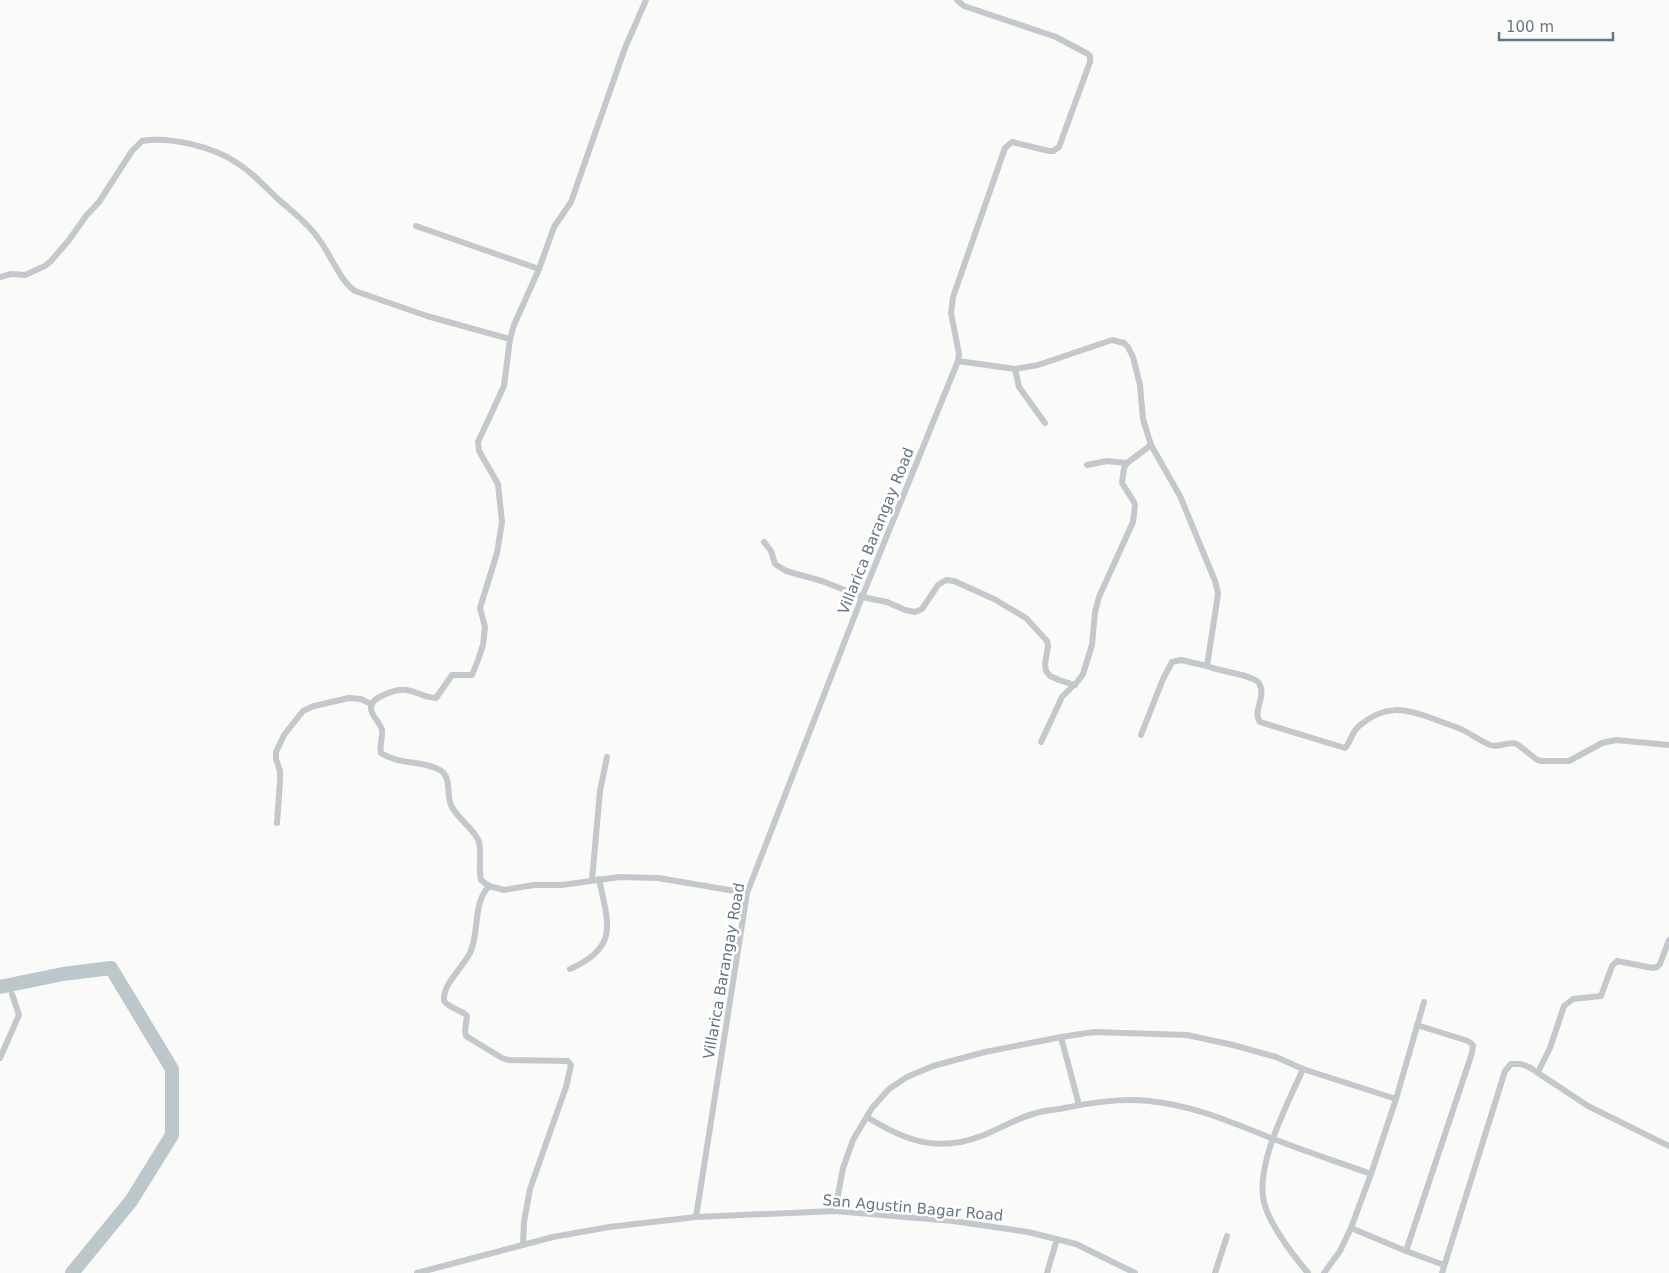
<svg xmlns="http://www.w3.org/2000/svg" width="1669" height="1273" viewBox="0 0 1669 1273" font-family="'DejaVu Sans',sans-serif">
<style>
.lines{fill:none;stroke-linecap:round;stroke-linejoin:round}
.river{stroke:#bbc7cb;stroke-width:14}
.minor{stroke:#c3c8cc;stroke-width:6}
.labels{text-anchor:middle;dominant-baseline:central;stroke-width:5;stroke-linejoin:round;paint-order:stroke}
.street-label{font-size:15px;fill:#657683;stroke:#fff}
</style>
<rect width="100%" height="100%" fill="#fafaf8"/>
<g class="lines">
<polyline class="river" points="0,987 63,974 111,968 172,1069 172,1135 131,1201 72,1273"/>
<g class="minor">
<path d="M646,0l-21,48 -54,154 -17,25 -15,42 -25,56 -4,14 -6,47 -26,56 1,9 19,33 4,38 -5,31 -17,55 5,19 -2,18 -5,15 -6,15h-20l-16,23c-11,0 -20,-7 -30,-8 -9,-1 -37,7 -35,19 1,8 9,13 11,21 1,8 -3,16 -1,23 18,12 42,7 59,17 12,7 6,24 11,35 6,14 24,24 28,37 3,13 -1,26 2,38l8,6 15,4 30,-5h28l58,-8 38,1 89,15"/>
<polyline points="416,226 539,269"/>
<path d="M0,277l11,-3 14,1 20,-9 6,-5 18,-21 17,-24 13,-14 33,-51 10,-10c28,-5 72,6 95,22 15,9 27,23 40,35 14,13 30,24 41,40 12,15 22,43 37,53l72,25 83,23"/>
<path d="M958,361l57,8 23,-4 74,-25 12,3 4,4 5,10 7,28 3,34 8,26 29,51 35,85 3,12 -1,8 -10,65c11,5 47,9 52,17 8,13 -7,28 1,39l85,26c6,-6 6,-15 14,-22 26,-22 45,-18 75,-7 10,4 20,7 29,11 9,5 18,11 27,15 9,3 18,-4 27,-1l19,15 4,2h29l33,-18 14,-3 53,5"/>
<polyline points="1015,369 1019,387 1045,423"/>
<polyline points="1087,465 1107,461 1127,463"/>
<polyline points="764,542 771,551 775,564 786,571 822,581 862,597 887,602 905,610 915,612 922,609 938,585 946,580 954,581 994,599 1026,618 1047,641 1048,646 1045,664 1046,671 1050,676 1059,680 1075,685"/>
<polyline points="1141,735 1163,679 1172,662 1181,660 1207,666"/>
<polyline points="1041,742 1062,697 1078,681 1083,674 1092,645 1095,612 1099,597 1133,522 1135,506 1134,502 1122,483 1124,468 1127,463 1151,445"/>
<polyline points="277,823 280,781 280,771 276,759 276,752 284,735 303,711 314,706 349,698 361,699 371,704"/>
<polyline points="592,880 600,791 607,757"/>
<path d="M489,886c-17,19 -9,45 -19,67 -7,14 -28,32 -26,48 6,8 17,8 23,15l-2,15 1,5 36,22 6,2 60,1 3,4 -5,22 -36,102 -6,33 -1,23"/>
<path d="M570,969c50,-22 38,-46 29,-90"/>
<polyline points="1061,1037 1079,1105"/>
<polyline points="0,1058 19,1015 12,994"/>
<path d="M1303,1069c-15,34 -45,90 -40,128 3,24 30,58 45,76"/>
<polyline points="1538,1072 1550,1048 1564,1006 1573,999 1601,996 1612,966 1617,961 1653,968 1657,967 1660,964 1669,940"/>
<path d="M867,1117c40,25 72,36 117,18 17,-7 32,-16 49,-21 8,-3 17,-4 26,-5 30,-6 60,-11 90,-8 43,4 82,21 122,37 33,13 67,24 100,36"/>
<polyline points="835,1211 843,1168 853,1140 872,1108 889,1089 907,1077 933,1066 985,1052 1061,1037 1094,1032 1187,1035 1233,1045 1276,1057 1303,1069 1396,1099"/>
<polyline points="696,1217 747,893 862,597 958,361 959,354 951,313 953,297 1005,148 1012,142 1049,151 1053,151 1059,147 1090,62 1090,56 1088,54 1056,37 964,6 957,0"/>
<polyline points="1351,1228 1406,1251 1444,1265"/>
<polyline points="1406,1251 1472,1053 1473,1045 1468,1041 1417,1025"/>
<polyline points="417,1273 553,1237 609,1227 696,1217 835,1211 953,1221 1028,1232 1076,1244 1135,1273"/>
<polyline points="1047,1273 1057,1239"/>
<polyline points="1215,1273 1227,1236"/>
<polyline points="1324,1273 1340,1251 1351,1228 1371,1174 1396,1099 1424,1002"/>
<polyline points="1442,1273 1505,1071 1511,1064 1521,1064 1529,1067 1588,1106 1669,1146"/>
</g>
</g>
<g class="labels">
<g class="street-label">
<text transform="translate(876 531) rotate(-68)">Villarica Barangay Road</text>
<text transform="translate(724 971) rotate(-80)">Villarica Barangay Road</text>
<text transform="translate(913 1208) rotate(5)">San Agustin Bagar Road</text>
</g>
</g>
<path d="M1499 32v8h114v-8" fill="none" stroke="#657683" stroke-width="2.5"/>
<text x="1506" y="32" font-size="15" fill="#657683" stroke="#ffffff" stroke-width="4" paint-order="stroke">100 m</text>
</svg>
